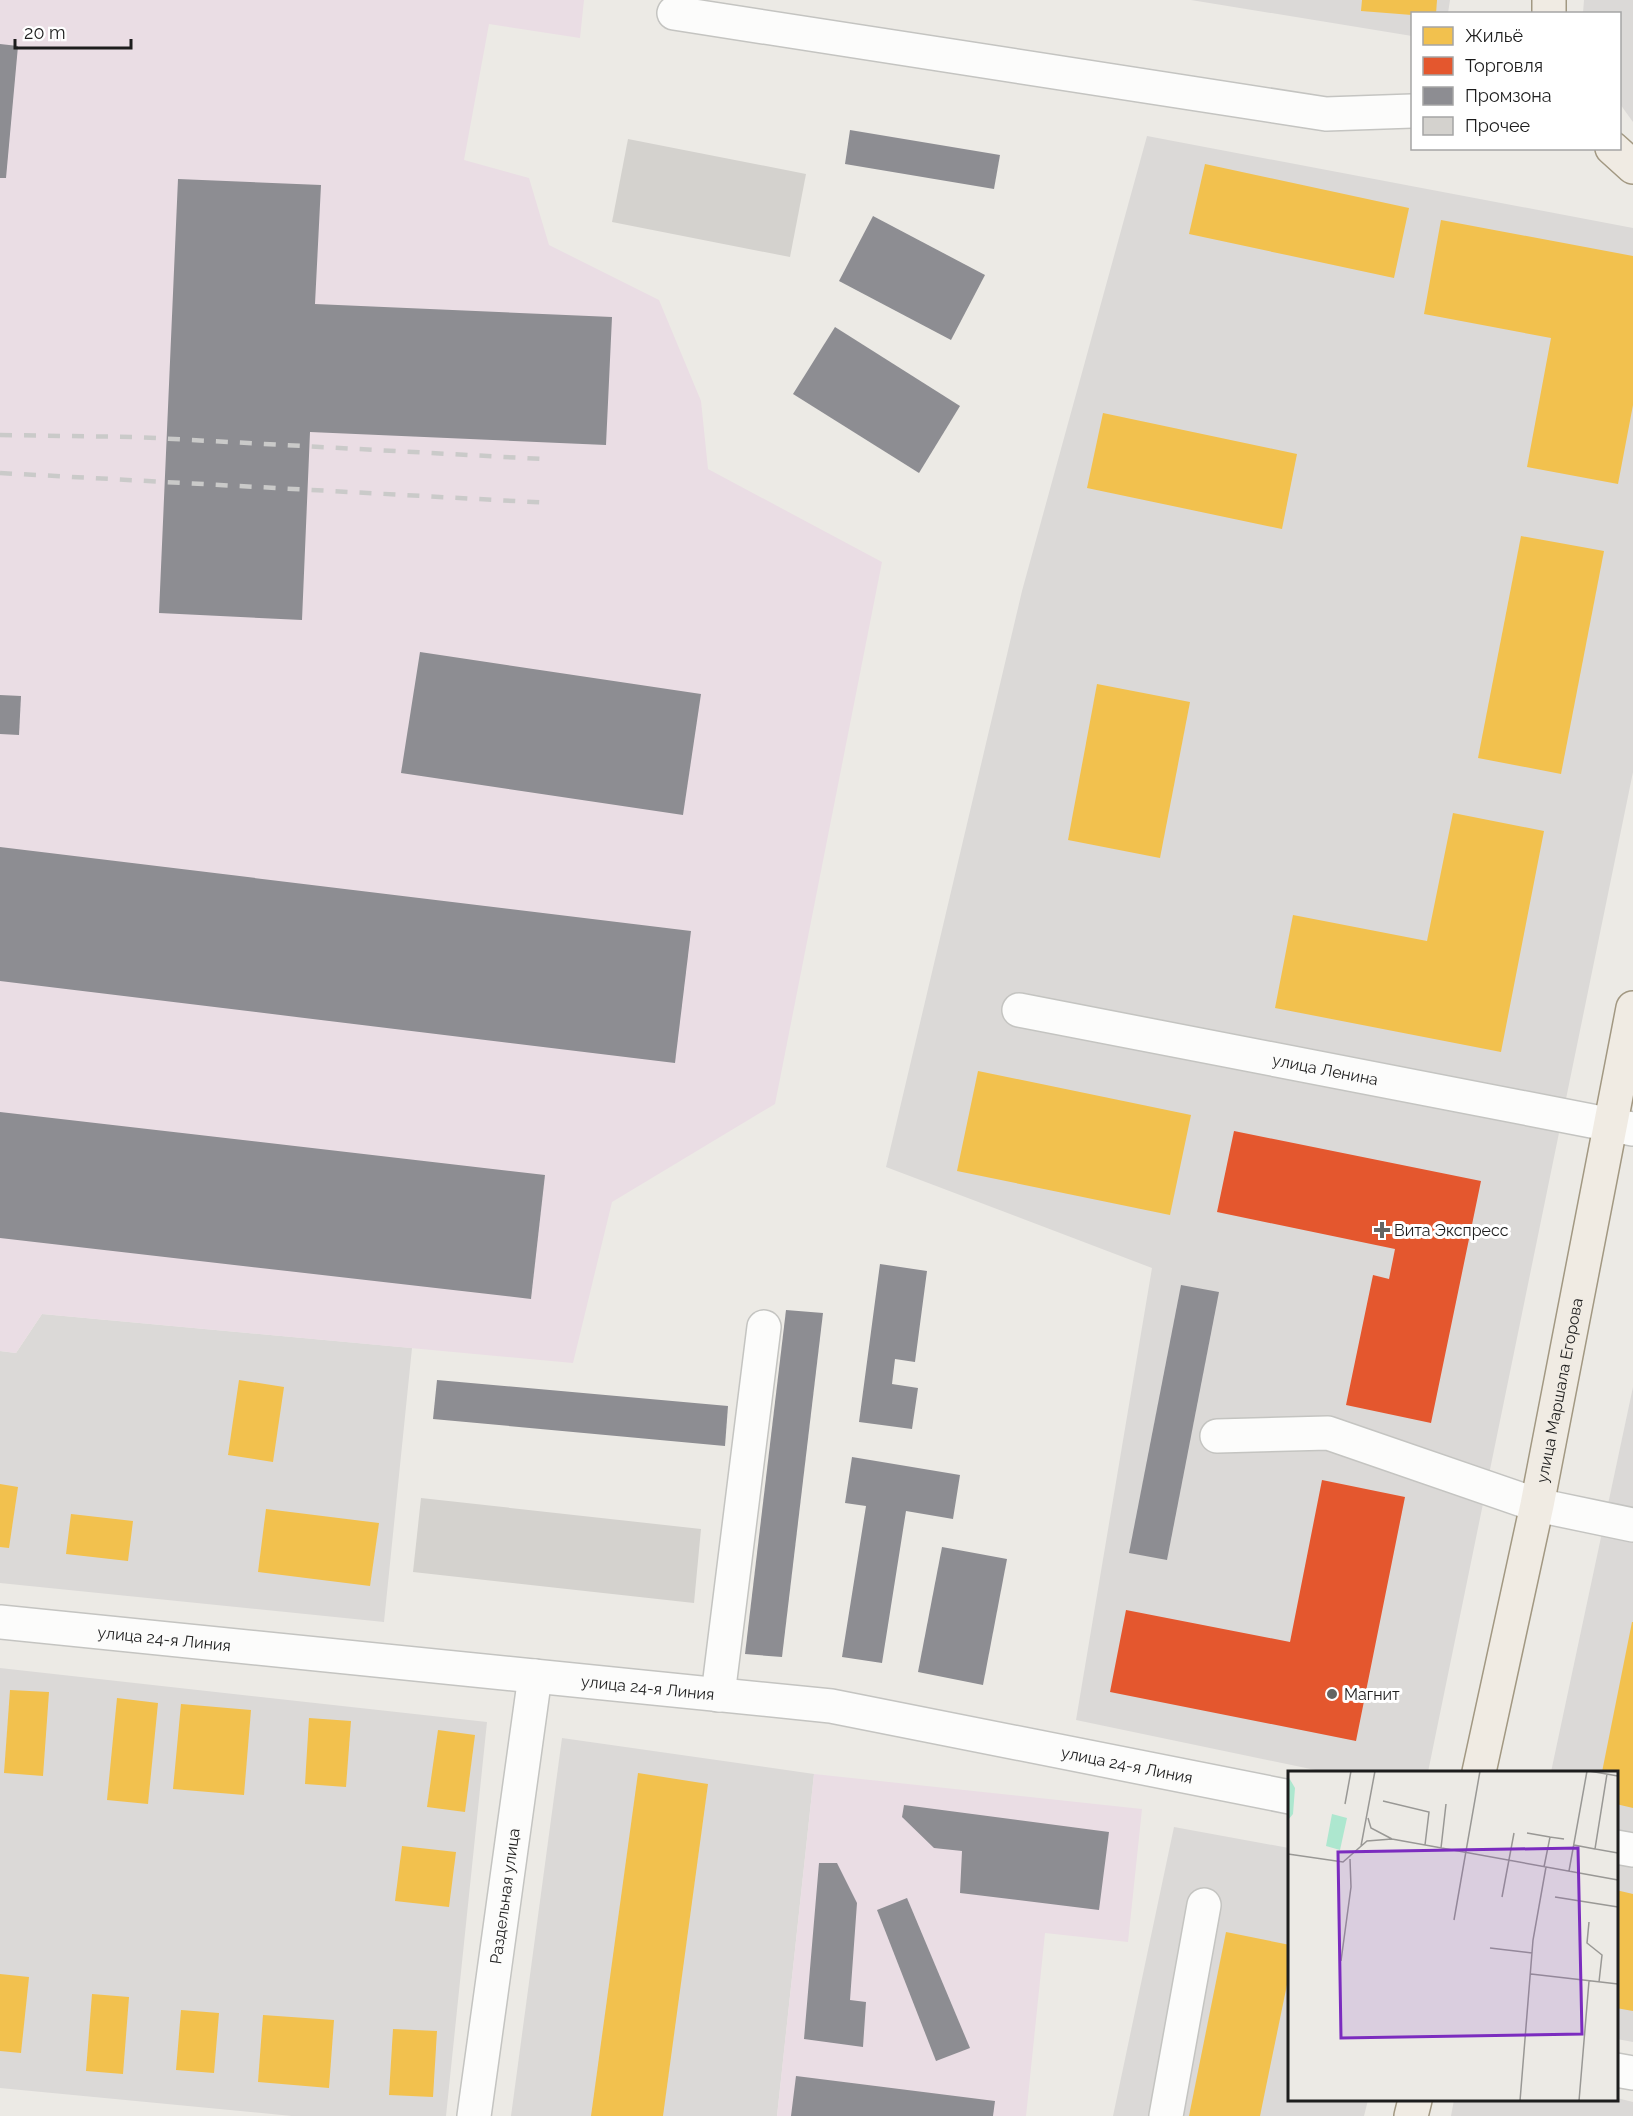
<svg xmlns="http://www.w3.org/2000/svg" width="1633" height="2116" viewBox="0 0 1633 2116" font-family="Raleway,sans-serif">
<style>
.residential{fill:#dbd9d7}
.industrial{fill:#eadde4}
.homes{fill:#f2c14e}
.shops{fill:#e4572e}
.industry{fill:#8d8d92}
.building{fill:#d4d2ce}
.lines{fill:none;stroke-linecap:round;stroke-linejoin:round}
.minor-casing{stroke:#c4c4c1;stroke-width:36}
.major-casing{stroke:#a29882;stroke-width:36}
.minor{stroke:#fcfcfb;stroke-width:33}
.major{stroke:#f0ebe3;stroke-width:33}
.rail{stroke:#cacac9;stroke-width:4.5;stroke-dasharray:12 12;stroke-linecap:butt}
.poi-dot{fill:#656563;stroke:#fff;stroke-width:2}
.labels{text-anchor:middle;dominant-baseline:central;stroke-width:6;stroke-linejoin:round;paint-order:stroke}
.street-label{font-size:16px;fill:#1d1d1d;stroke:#fff}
.poi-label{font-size:16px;fill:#1d1d1d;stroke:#fff;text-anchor:start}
.inset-road{fill:none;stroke:#999895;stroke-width:1.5}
.view{fill:#7b2cbf;fill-opacity:0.15;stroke:#7b2cbf;stroke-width:3}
.inset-edge{fill:none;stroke:#1d1d1d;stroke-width:3}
</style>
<rect width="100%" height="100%" fill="#eceae5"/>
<g class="residential">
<polygon points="1191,0 1450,0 1448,13 1412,14 1412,36"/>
<polygon points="1584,0 1633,0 1633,122 1620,104 1620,14 1583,13"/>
<polygon points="1147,136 1633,228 1633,772 1428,1772 1325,1772 1076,1720 1152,1268 886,1167 1022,591"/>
<polygon points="42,1314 412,1348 384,1622 0,1583 0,1351 16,1353"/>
<polygon points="1633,1387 1633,2042 1617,2039 1616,1772 1551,1772"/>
<polygon points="0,1668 487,1722 446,2116 292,2116 0,2088"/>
<polygon points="562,1738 814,1774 777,2116 511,2116"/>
<polygon points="1174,1827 1289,1848 1290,2100 1368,2100 1364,2116 1113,2116"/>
<polygon points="1617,2098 1633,2102 1633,2116 1451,2116 1454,2100"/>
</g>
<g class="industrial">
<polygon points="0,0 584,0 580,38 489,24 464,160 529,178 549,245 659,300 701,401 708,469 882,562 775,1104 612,1202 573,1363 42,1314 16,1353 0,1351"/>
<polygon points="814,1774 1142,1809 1128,1942 1045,1933 1026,2116 777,2116"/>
</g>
<g class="homes">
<polygon points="1362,0 1437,0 1436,14 1412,15 1361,11"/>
<polygon points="1205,164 1409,208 1394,278 1189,234"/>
<polygon points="1441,220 1633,256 1633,405 1618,484 1527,467 1551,338 1424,314"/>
<polygon points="1103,413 1297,454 1282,529 1087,488"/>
<polygon points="1521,536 1604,551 1561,774 1478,758"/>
<polygon points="1097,684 1190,702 1160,858 1068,840"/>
<polygon points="1453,813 1544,831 1501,1052 1275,1008 1293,915 1427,941"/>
<polygon points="978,1071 1191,1115 1170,1215 957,1171"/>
<polygon points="239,1380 284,1387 273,1462 228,1455"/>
<polygon points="0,1484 18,1487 9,1548 0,1547"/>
<polygon points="266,1509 379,1523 370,1586 258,1572"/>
<polygon points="71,1514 133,1521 128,1561 66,1554"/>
<polygon points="1632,1622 1633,1622 1633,1808 1616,1804 1616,1772 1602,1772"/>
<polygon points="10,1690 49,1692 43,1776 4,1773"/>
<polygon points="117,1698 158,1703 148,1804 107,1800"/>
<polygon points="181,1704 251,1710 244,1795 173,1789"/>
<polygon points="309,1718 351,1721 346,1787 305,1784"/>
<polygon points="438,1730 475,1735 465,1812 427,1807"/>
<polygon points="638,1773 708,1784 663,2116 591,2116"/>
<polygon points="402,1846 456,1852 449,1907 395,1901"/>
<polygon points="1616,1890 1633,1894 1633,2011 1616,2008"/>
<polygon points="1226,1932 1290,1945 1290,1970 1260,2116 1189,2116"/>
<polygon points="0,1974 29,1977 21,2053 0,2051"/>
<polygon points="92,1994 129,1997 123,2074 86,2071"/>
<polygon points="181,2010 219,2013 214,2073 176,2070"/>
<polygon points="263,2015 334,2020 329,2088 258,2082"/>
<polygon points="393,2029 437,2031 433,2097 389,2095"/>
</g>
<g class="shops">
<polygon points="1234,1131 1481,1181 1431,1423 1346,1405 1373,1275 1389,1279 1395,1249 1217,1212"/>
<polygon points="1322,1480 1405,1497 1356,1741 1110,1692 1126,1610 1290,1642"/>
</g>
<g class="industry">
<polygon points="0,44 18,46 6,178 0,178"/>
<polygon points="850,130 1000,155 994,189 845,164"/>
<polygon points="178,179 321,185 315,304 612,317 606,445 310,432 302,620 159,613"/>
<polygon points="873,216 985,275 951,340 839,281"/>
<polygon points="835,327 960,406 919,473 793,394"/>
<polygon points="420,652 701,694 683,815 401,773"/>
<polygon points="0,695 21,696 19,735 0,734"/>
<polygon points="0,847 691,931 675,1063 0,981"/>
<polygon points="0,1112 545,1175 531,1299 0,1238"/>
<polygon points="880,1264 927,1271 915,1362 895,1359 892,1384 918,1388 912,1429 859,1422"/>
<polygon points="1181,1285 1219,1292 1167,1560 1129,1553"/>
<polygon points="786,1310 823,1313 782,1657 745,1654"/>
<polygon points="437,1380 728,1406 725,1446 433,1419"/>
<polygon points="852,1457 960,1475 953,1519 906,1511 882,1663 842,1657 866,1506 845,1503"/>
<polygon points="942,1547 1007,1559 983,1685 918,1672"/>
<polygon points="904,1805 1109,1832 1099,1910 960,1893 962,1851 934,1848 902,1817"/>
<polygon points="819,1863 837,1863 857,1903 850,2000 866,2002 863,2047 804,2039"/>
<polygon points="907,1898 970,2048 936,2061 877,1910"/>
<polygon points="796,2076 995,2101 993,2116 791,2116"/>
</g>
<g class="building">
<polygon points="628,139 806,174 790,257 612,222"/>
<polygon points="421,1498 701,1529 694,1603 413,1572"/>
</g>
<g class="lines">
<g class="minor-casing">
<g id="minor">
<polyline points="674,13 1326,114 1412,111"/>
<path id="s1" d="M1019,1010l614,119"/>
<polyline points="1217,1436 1328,1433 1537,1505 1633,1525"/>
<path id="s2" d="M0,1622l831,84 459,91"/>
<polyline points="718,1695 764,1327"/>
<polyline points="1616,1847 1633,1850"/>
<polyline points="1616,2070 1633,2073"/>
<path id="s3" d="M474,2116l61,-440"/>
<polyline points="1166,2116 1204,1905"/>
</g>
</g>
<g class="major-casing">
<g id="major">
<polyline points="1549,14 1549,0"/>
<polyline points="1612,148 1633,167"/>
<path id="s4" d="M1479,1772l58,-267 96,-497"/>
<polyline points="1411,2116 1415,2100"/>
</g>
</g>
<use href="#minor" class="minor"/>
<use href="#major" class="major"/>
<g class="rail">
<polyline points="0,435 137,437 542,459"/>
<polyline points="0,473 551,503"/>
</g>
</g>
<g class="poi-dot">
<path d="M1379 1221h6v6h6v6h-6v6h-6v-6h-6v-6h6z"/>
<circle cx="1332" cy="1694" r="6"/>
</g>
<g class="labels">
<g class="street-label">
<text stroke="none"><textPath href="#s1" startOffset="312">улица Ленина</textPath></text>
<text stroke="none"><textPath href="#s4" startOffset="390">улица Маршала Егорова</textPath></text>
<text stroke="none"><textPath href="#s2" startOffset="165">улица 24-я Линия</textPath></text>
<text stroke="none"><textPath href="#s2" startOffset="651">улица 24-я Линия</textPath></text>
<text stroke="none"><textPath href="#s2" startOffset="1137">улица 24-я Линия</textPath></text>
<text stroke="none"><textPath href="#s3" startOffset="222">Раздельная улица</textPath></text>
</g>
<g class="poi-label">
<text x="1394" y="1230">Вита Экспресс</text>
<text x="1344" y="1694">Магнит</text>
</g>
</g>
<g transform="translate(1288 1771)">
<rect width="330" height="330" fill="#eceae5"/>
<path d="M0,5l7,12 -2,26 -5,6zM44,43l15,4 -7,32 -14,-4z" fill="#ade7cf"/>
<path class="inset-road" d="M301,0l29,5M319,3l-12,75 23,4M95,30l46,11 -4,33M57,33l6,-33M80,47l3,10 21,11M239,62l23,4M286,74l21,4M73,75l14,-75M153,77l5,-44M0,83l55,8 24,-21 25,-2 226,41M256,96l6,-30 14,2M281,100l18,-100M214,126l12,-64M267,126l63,10M166,149l26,-149M301,151l-2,21 15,12 -3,27M202,177l42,5M53,190l10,-74 -1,-28M243,203l87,10M232,330l13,-161 13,-73M291,330l10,-120"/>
<path class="view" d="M290,77l4,186 -241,4 -3,-186z"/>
<rect width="330" height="330" class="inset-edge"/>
</g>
<rect x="1411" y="12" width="210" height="138" fill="#ffffff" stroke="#a5a5a5" stroke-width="1.5"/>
<rect x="1423" y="27" width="30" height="18" fill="#f2c14e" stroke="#a5a5a5" stroke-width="1.5"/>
<text x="1465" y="42" font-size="18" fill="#1d1d1d">Жильё</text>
<rect x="1423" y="57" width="30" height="18" fill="#e4572e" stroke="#a5a5a5" stroke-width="1.5"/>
<text x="1465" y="72" font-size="18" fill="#1d1d1d">Торговля</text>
<rect x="1423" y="87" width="30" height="18" fill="#8d8d92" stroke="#a5a5a5" stroke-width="1.5"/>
<text x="1465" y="102" font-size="18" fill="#1d1d1d">Промзона</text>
<rect x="1423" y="117" width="30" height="18" fill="#d4d2ce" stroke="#a5a5a5" stroke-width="1.5"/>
<text x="1465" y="132" font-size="18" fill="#1d1d1d">Прочее</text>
<path d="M15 39v9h116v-9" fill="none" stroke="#1d1d1d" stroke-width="3"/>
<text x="24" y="39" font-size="18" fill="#1d1d1d" stroke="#ffffff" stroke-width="4.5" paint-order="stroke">20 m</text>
</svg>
